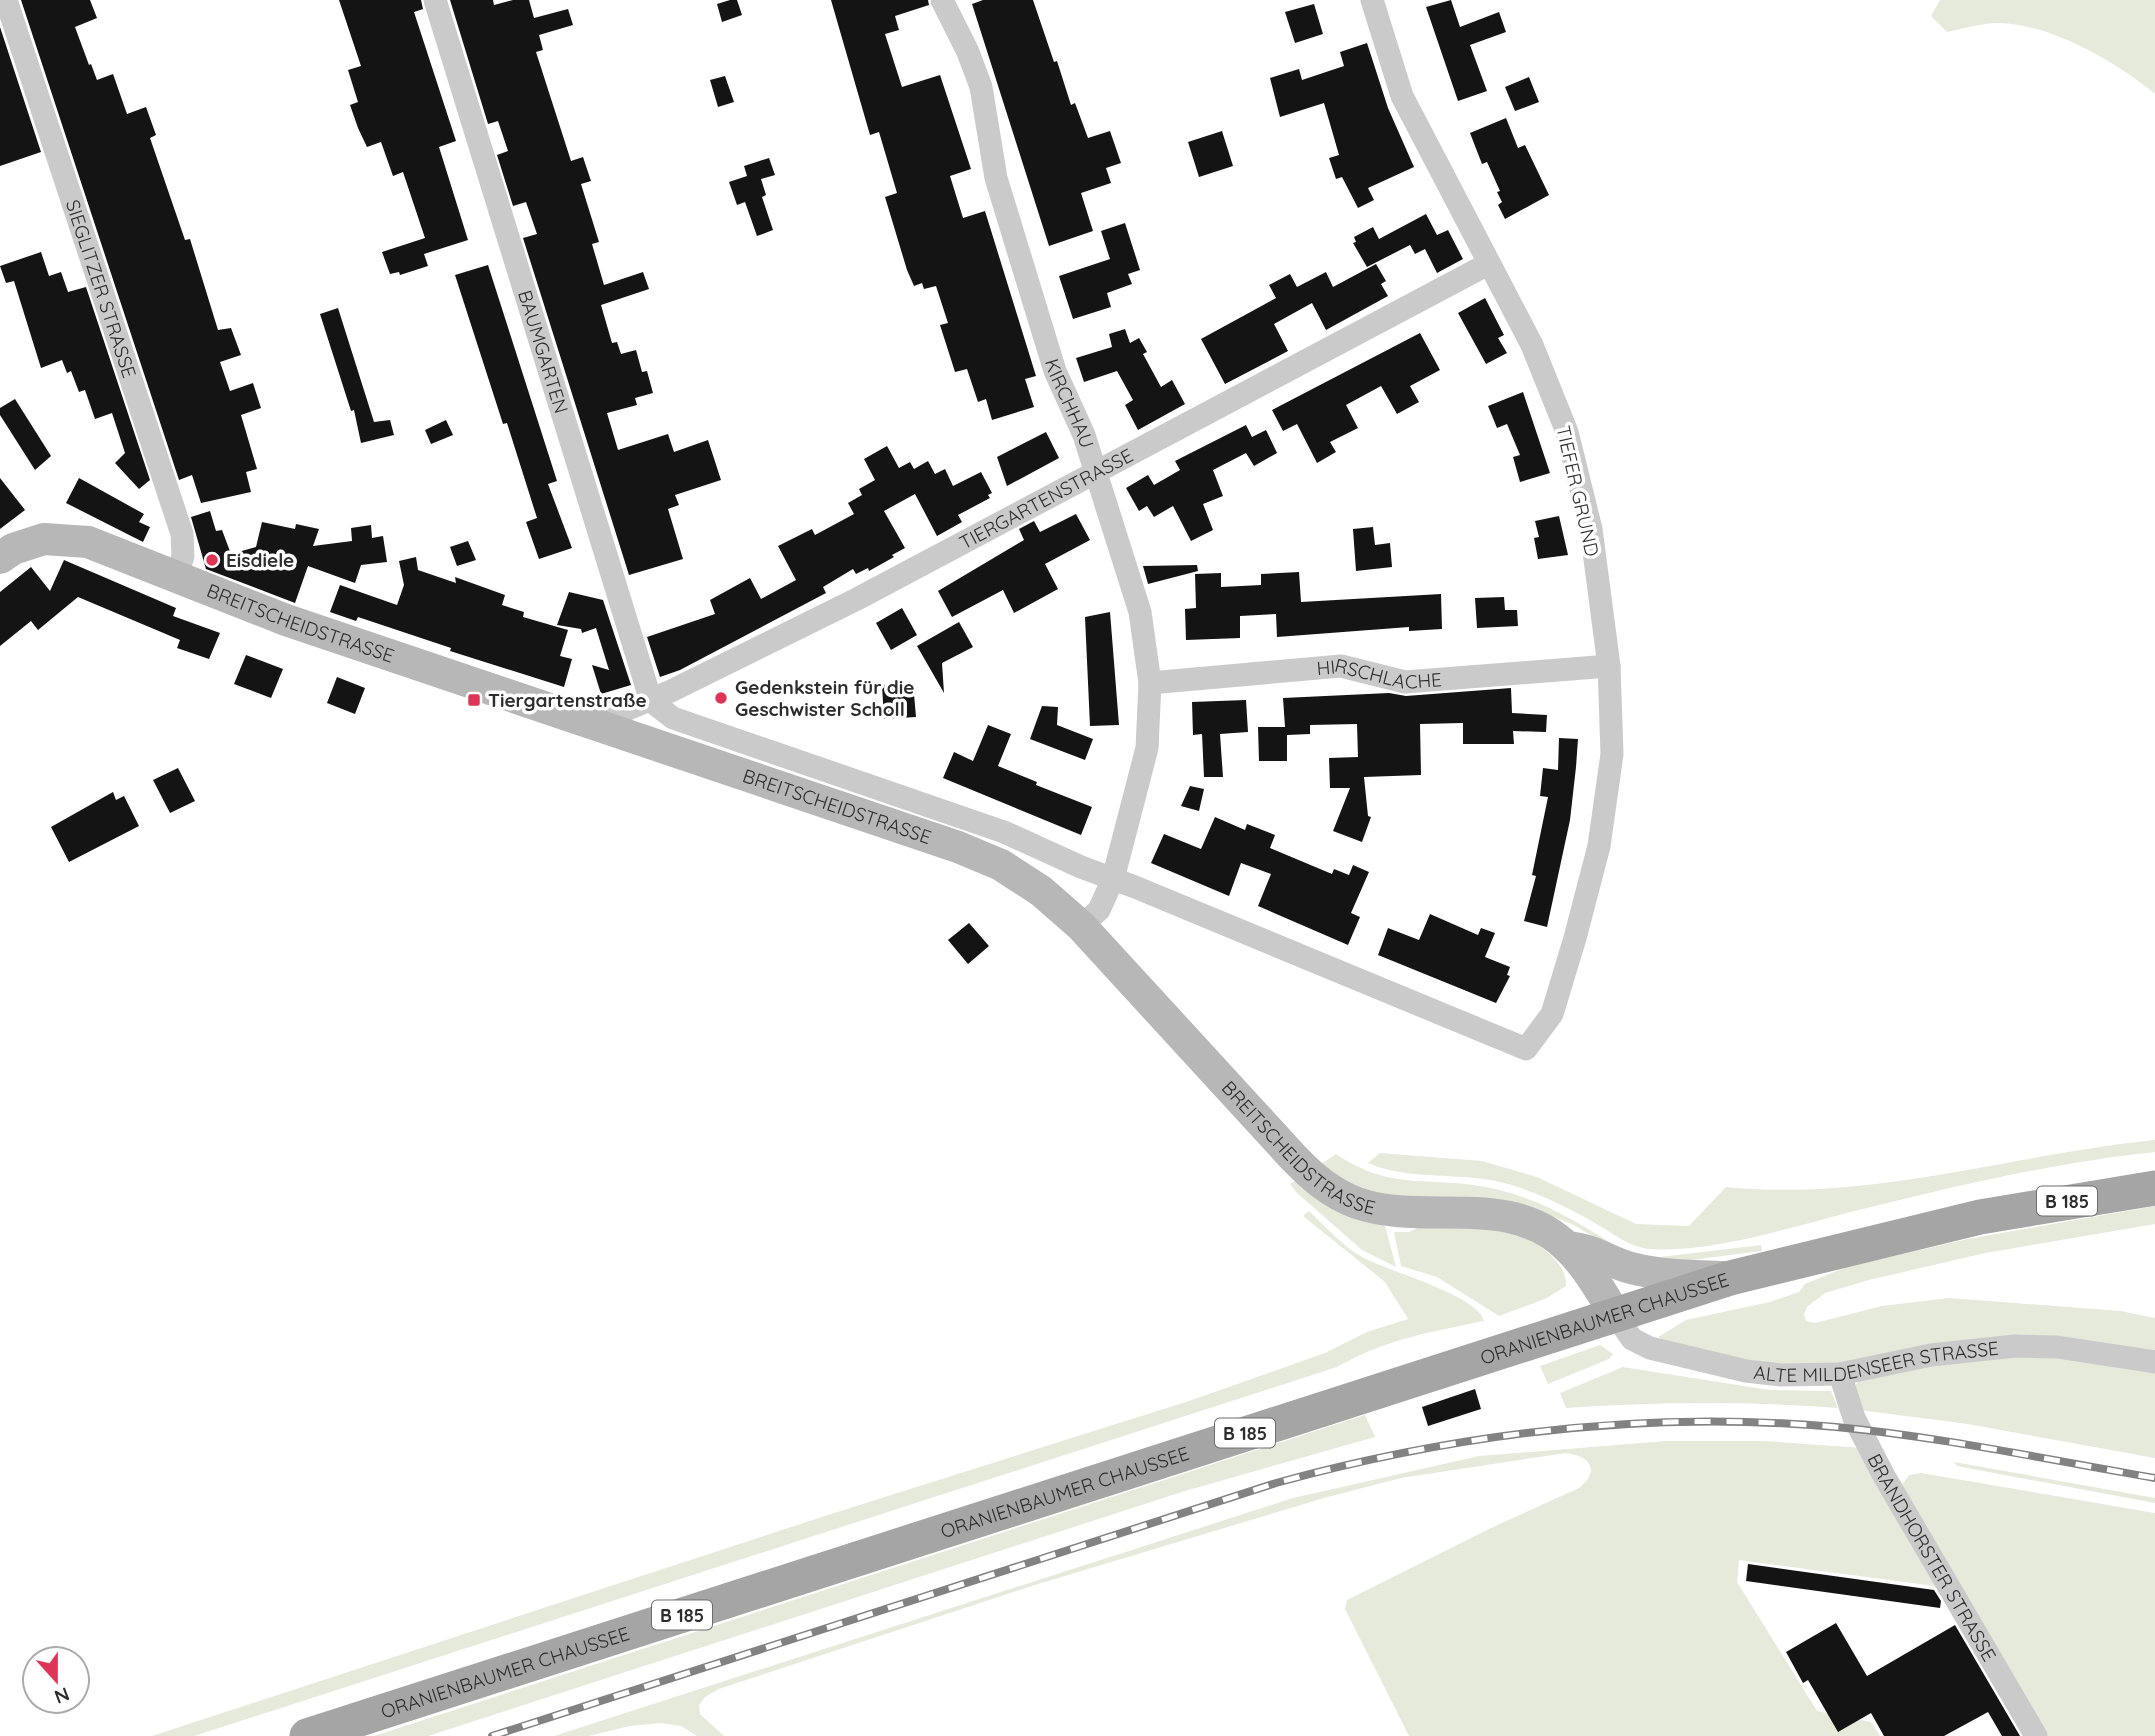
<svg xmlns="http://www.w3.org/2000/svg" width="2155" height="1736" viewBox="0 0 2155 1736" font-family="Quicksand,sans-serif">
<style>
.green{fill:#e5eadb}
.building{fill:#141414}
.lines{fill:none;stroke-linecap:round;stroke-linejoin:round}
.street{stroke:#cacaca;stroke-width:23}
.secondary{stroke:#b7b7b7;stroke-width:32}
.primary{stroke:#a5a5a5;stroke-width:35}
.rail-casing{stroke:#828282;stroke-width:8}
.rail{stroke:#fff;stroke-width:5;stroke-dasharray:16;stroke-linecap:butt}
.poi-dot{fill:#de3455;stroke:#fff;stroke-width:2.5}
.labels{text-anchor:middle;dominant-baseline:central;stroke-width:7;stroke-linejoin:round;paint-order:stroke}
.shield{fill:#fff;stroke:#6c6c6c;stroke-width:2}
.shield-label{font-size:18px;font-weight:bold;fill:#2d2d2d}
.street-label{font-size:19px;fill:#2d2d2d;stroke:#fff}
.poi-label{font-size:19px;font-weight:bold;fill:#2d2d2d;stroke:#fff;text-anchor:start}
</style>
<rect width="100%" height="100%" fill="#fff"/>
<g class="green">
<path d="M1940,0h215v94c-40,-33 -108,-72 -160,-71 -16,1 -33,6 -48,9l-16,-16z"/>
<path d="M2155,1140v12c-97,10 -201,34 -296,58 -61,15 -145,43 -208,39 -21,-1 -38,-16 -56,-26 -28,-16 -57,-30 -87,-39 -46,-13 -101,-3 -140,-21l12,-10 102,8 55,16 99,47 53,2 37,-39c144,15 287,-33 429,-47z"/>
<path d="M1336,1154c54,37 90,22 149,33 51,9 94,35 137,63l-1,4 -47,-29 -28,-11 -182,-23 -46,-25z"/>
<polygon points="1301,1178 1385,1226 1396,1267 1362,1250 1296,1192 1290,1184"/>
<polygon points="2155,1206 2155,1224 1985,1253 1869,1280 1825,1293 1807,1307 1804,1314 1806,1321 1815,1323 1882,1306 1949,1298 2121,1311 2155,1318 2155,1458 1968,1424 1859,1410 1852,1393 1858,1381 1816,1366 1761,1364 1677,1347 1658,1337 1686,1320 1770,1302 1799,1292 1805,1284 1846,1267 1968,1239"/>
<path d="M1309,1211c16,15 33,35 53,46 25,14 116,38 122,64 -54,11 -98,18 -147,46l-1143,369h-42l679,-222 358,-113 136,-48 42,-21 41,-13 -23,-37 -82,-66z"/>
<path d="M1424,1225c22,0 44,-2 66,0 25,2 79,32 76,61l-21,13 -46,17 -62,-39 -36,-11 -7,-34h15z"/>
<polygon points="1761,1245 1762,1251 1675,1262 1652,1258"/>
<polygon points="1600,1345 1613,1354 1609,1359 1548,1384 1540,1366"/>
<path d="M1623,1367l146,23 62,1 7,17c-91,-7 -180,-6 -272,0l-6,-15z"/>
<polygon points="1365,1415 1375,1437 1185,1491 428,1736 374,1736"/>
<path d="M1666,1441h99l96,7 81,139 -203,-27 -2,22 80,129 54,11 9,14h-471l-64,-127 2,-9 144,-72 88,-40c22,-18 11,-32 -13,-35l-165,25 -77,20 -289,87 -316,104 -14,8 -6,8 1,9 24,22h-27l-16,-10 -21,-3 -30,3 -41,10h-35l739,-238 186,-42z"/>
<polygon points="1954,1462 2155,1498 2155,1503 1957,1466"/>
<polygon points="1921,1473 2155,1513 2155,1736 2045,1736 1902,1485 1909,1475"/>
</g>
<g class="building">
<polygon points="21,0 90,0 97,18 75,27 89,65 91,64 97,80 113,74 127,114 146,107 156,135 150,138 185,240 190,239 218,330 231,328 241,355 220,362 230,391 253,383 261,408 241,415 257,469 246,472 251,492 201,503 192,475 179,480"/>
<polygon points="339,0 421,0 423,9 414,12 456,141 439,147 468,240 424,254 428,266 400,275 399,272 390,274 382,252 425,238 403,172 393,176 381,142 367,147 358,128 350,105 358,102 348,70 361,66"/>
<polygon points="450,0 493,0 494,5 513,0 529,0 534,18 568,9 573,25 539,35 543,50 536,52 571,161 583,157 591,181 581,184 599,242 592,244 604,285 643,272 649,289 601,305 612,343 617,342 621,354 636,350 642,372 647,371 653,393 635,398 637,405 607,413 618,450 668,434 674,452 708,440 721,480 675,495 679,505 668,509 683,559 629,575 523,238 537,234 526,202 513,206 497,155 508,151 498,121 488,124"/>
<polygon points="730,0 737,0 742,15 722,22 717,4"/>
<polygon points="831,0 928,0 929,5 895,16 899,30 885,34 902,87 940,75 971,169 950,176 963,218 985,211 1036,376 1025,379 1034,407 992,420 986,399 978,402 967,369 955,372 940,325 948,323 936,286 924,289 922,283 914,286 907,270 885,197 897,193 879,132 870,135"/>
<polygon points="983,0 1033,0 1054,62 1057,61 1071,105 1075,103 1088,138 1110,131 1121,163 1106,168 1111,183 1081,193 1093,231 1049,246 972,4"/>
<polygon points="1451,0 1460,27 1499,12 1506,32 1470,45 1487,91 1458,101 1426,7"/>
<polygon points="1314,4 1323,34 1295,43 1285,12"/>
<polygon points="0,27 41,152 0,166"/>
<polygon points="1367,43 1388,108 1414,167 1368,188 1374,200 1358,208 1342,177 1336,179 1329,158 1339,155 1324,103 1280,117 1270,78 1299,69 1302,80 1344,66 1340,52"/>
<polygon points="725,76 734,102 718,107 710,80"/>
<polygon points="1529,77 1539,102 1515,111 1505,87"/>
<polygon points="1506,118 1518,148 1525,145 1549,195 1505,219 1498,205 1502,202 1497,192 1500,191 1487,162 1482,164 1470,133"/>
<polygon points="1222,131 1233,166 1199,177 1188,142"/>
<polygon points="769,158 775,175 761,179 766,195 762,197 773,230 757,236 745,202 737,205 729,182 747,176 744,166"/>
<polygon points="1426,214 1437,235 1448,230 1463,259 1437,273 1425,249 1415,254 1410,245 1367,267 1353,243 1356,242 1354,237 1373,227 1379,239"/>
<polygon points="1125,223 1140,270 1128,274 1132,284 1107,293 1111,307 1073,319 1059,276 1110,259 1101,231"/>
<polygon points="41,252 49,276 61,272 68,292 86,287 150,480 139,489 115,463 125,453 112,413 95,419 85,390 79,392 71,371 67,373 62,360 41,368 14,281 6,283 0,266"/>
<polygon points="1376,264 1386,281 1381,284 1388,296 1326,330 1312,303 1274,324 1288,351 1225,384 1201,339 1276,298 1269,285 1290,274 1297,287 1326,272 1333,287"/>
<polygon points="488,265 557,481 548,484 572,548 539,559 526,522 537,518 507,423 503,424 455,275"/>
<polygon points="1485,298 1504,335 1498,338 1507,353 1486,364 1458,313"/>
<polygon points="338,308 374,422 390,420 394,435 361,443 354,410 351,411 320,314"/>
<polygon points="1125,329 1130,343 1139,338 1147,352 1143,354 1161,387 1172,380 1185,404 1138,430 1125,405 1133,400 1117,371 1084,382 1076,358 1112,347 1109,334"/>
<polygon points="1420,333 1440,370 1410,386 1419,402 1397,414 1381,386 1346,405 1358,428 1330,442 1336,452 1317,463 1297,424 1283,431 1272,410"/>
<polygon points="1523,392 1550,473 1520,482 1513,457 1520,455 1507,424 1497,428 1488,406"/>
<polygon points="15,399 51,456 35,470 0,415 0,408"/>
<polygon points="446,420 453,435 431,444 425,430"/>
<polygon points="1246,425 1252,437 1266,430 1277,453 1254,466 1246,453 1213,470 1223,496 1203,504 1213,530 1191,541 1173,506 1154,517 1147,506 1139,511 1126,488 1148,475 1154,485 1180,470 1175,461"/>
<polygon points="1046,432 1059,458 1007,486 997,457"/>
<polygon points="887,446 899,468 910,462 914,469 928,461 935,474 945,469 953,486 981,472 992,493 988,495 990,498 958,515 962,522 937,536 915,494 884,511 905,548 892,555 894,557 869,571 868,568 856,574 853,569 823,587 826,593 680,670 660,677 647,637 715,614 710,600 750,578 761,599 796,580 778,546 812,529 815,535 854,514 848,503 862,495 859,489 875,480 864,459"/>
<polygon points="0,478 25,510 0,529"/>
<polygon points="79,478 144,514 139,522 150,527 143,542 66,503"/>
<polygon points="210,511 216,531 222,530 231,554 256,547 262,522 295,529 296,524 319,529 313,546 352,541 351,528 371,525 372,538 383,536 387,562 361,565 355,583 308,566 295,603 206,569 191,517"/>
<polygon points="1076,514 1090,540 1045,564 1058,589 1014,613 1003,590 952,617 938,591 1024,540 1019,529 1034,521 1040,532"/>
<polygon points="1559,516 1568,555 1538,559 1534,538 1539,537 1535,521"/>
<polygon points="1373,527 1375,545 1390,543 1392,567 1356,571 1353,529"/>
<polygon points="468,541 476,560 457,566 450,547"/>
<polygon points="416,557 418,570 456,583 455,577 505,595 502,605 524,612 523,617 568,630 560,656 572,659 564,687 450,651 451,648 358,617 356,621 330,612 340,585 397,605 404,585 399,561"/>
<polygon points="64,560 176,608 173,616 220,633 209,659 177,648 180,640 78,597 38,630 31,621 0,646 0,592 31,567 50,591"/>
<polygon points="1197,565 1198,571 1148,584 1143,566"/>
<polygon points="1299,572 1301,602 1441,594 1442,629 1409,631 1409,627 1277,637 1276,614 1240,616 1240,638 1186,640 1185,609 1196,608 1195,574 1221,573 1221,587 1261,585 1261,574"/>
<polygon points="569,592 603,600 631,685 601,694 592,665 609,670 596,628 582,633 581,629 557,625"/>
<polygon points="1504,597 1505,610 1517,610 1518,626 1477,628 1475,598"/>
<polygon points="902,608 917,635 891,650 876,623"/>
<polygon points="1110,612 1119,725 1090,726 1085,617"/>
<polygon points="959,622 973,647 942,663 944,693 917,646"/>
<polygon points="246,655 283,669 271,698 234,684"/>
<polygon points="337,677 365,688 355,714 327,703"/>
<polygon points="913,683 916,717 884,719 882,685"/>
<polygon points="1511,688 1512,713 1547,715 1546,732 1513,731 1514,744 1463,744 1463,723 1420,724 1421,775 1364,777 1368,816 1371,817 1362,842 1333,831 1350,788 1330,788 1329,758 1358,757 1357,724 1310,725 1310,734 1287,735 1287,761 1259,761 1258,727 1285,727 1283,698 1389,693 1406,696"/>
<polygon points="1246,700 1248,732 1220,734 1223,777 1204,777 1202,734 1193,735 1192,702"/>
<polygon points="1042,706 1058,707 1057,725 1093,739 1085,760 1030,739"/>
<polygon points="988,725 1011,734 998,766 1037,782 1036,785 1092,807 1081,835 943,778 954,752 973,761"/>
<polygon points="1559,738 1578,739 1576,767 1570,820 1547,927 1524,921 1536,876 1532,875 1548,797 1540,796 1543,768 1558,770"/>
<polygon points="178,768 195,801 170,813 153,780"/>
<polygon points="1190,786 1204,789 1199,811 1181,806"/>
<polygon points="113,792 116,800 124,796 139,826 69,862 51,827"/>
<polygon points="1215,817 1245,830 1247,824 1275,835 1270,848 1332,874 1334,869 1349,875 1353,865 1369,872 1351,913 1360,917 1348,945 1258,906 1271,874 1241,863 1229,896 1151,863 1164,834 1201,849"/>
<polygon points="1430,914 1478,935 1481,928 1495,933 1485,957 1510,967 1507,975 1510,976 1496,1003 1378,955 1388,928 1419,940"/>
<polygon points="969,923 989,946 968,964 948,940"/>
<polygon points="1475,1389 1481,1409 1428,1426 1422,1407"/>
<polygon points="1748,1564 1934,1590 1941,1601 1940,1608 1746,1581"/>
<polygon points="1836,1623 1867,1676 1955,1625 2020,1736 2002,1736 1988,1712 1944,1736 1884,1736 1871,1713 1838,1732 1808,1680 1803,1683 1786,1652"/>
</g>
<g class="lines">
<g class="street">
<path id="s1" d="M6,0l176,534 1,22 -7,22"/>
<path id="s2" d="M435,0l216,701 22,17 331,114 77,35 54,20 391,162 26,-35 23,-76 24,-92 13,-92 -3,-88 -18,-137 -24,-97 -35,-87 -130,-249 -30,-96"/>
<path id="s3" d="M942,0l26,52 13,35 15,91 59,193 29,64 56,177 10,71 -3,65 -34,131 -14,31 -18,16"/>
<path id="s4" d="M1150,683l191,-17 64,16 204,-16"/>
<path id="s5" d="M606,730l5,-11 10,-7 50,-21 186,-92 631,-335"/>
<path id="s6" d="M1614,1313l18,26 18,9 96,23 35,4 59,-1 91,-19 84,-9 42,1 98,15"/>
<path id="s7" d="M1840,1374l14,44 30,58 152,260"/>
</g>
<g class="secondary">
<path id="s8" d="M0,558l13,-9 31,-10 44,3 198,78 672,227 43,18 40,26 40,35 211,230c19,20 38,37 65,47 69,24 151,-13 210,44 19,18 34,44 47,66"/>
<path d="M1567,1247c30,3 38,14 64,21 31,8 62,8 94,9"/>
</g>
<path class="primary" id="s9" d="M307,1736l1423,-458 250,-61 175,-29"/>
<g class="rail-casing">
<path id="rail" d="M492,1736l784,-253c183,-50 370,-73 560,-56 107,10 213,33 319,51"/>
</g>
<use href="#rail" class="rail"/>
</g>
<g class="poi-dot">
<circle cx="212" cy="560" r="7"/>
<circle cx="721" cy="698" r="7"/>
<rect x="467" y="693" width="14" height="14" rx="3.5"/>
</g>
<g class="labels">
<g class="shield">
<rect x="2037" y="1186.5" width="60" height="29" rx="5"/>
<rect x="1215" y="1418.5" width="60" height="29" rx="5"/>
<rect x="652" y="1600.5" width="60" height="29" rx="5"/>
</g>
<g class="shield-label">
<text x="2067" y="1201">B 185</text>
<text x="1245" y="1433">B 185</text>
<text x="682" y="1615">B 185</text>
</g>
<g class="street-label">
<text stroke="none"><textPath href="#s1" startOffset="304">SIEGLITZER STRASSE</textPath></text>
<text stroke="none"><textPath href="#s2" startOffset="368">BAUMGARTEN</textPath></text>
<text stroke="none"><textPath href="#s3" startOffset="425">KIRCHHAU</textPath></text>
<text transform="translate(1578 491) rotate(77)">TIEFER GRUND</text>
<text stroke="none"><textPath href="#s5" startOffset="500">TIERGARTENSTRASSE</textPath></text>
<text stroke="none"><textPath href="#s8" startOffset="320">BREITSCHEIDSTRASSE</textPath></text>
<text stroke="none"><textPath href="#s4" startOffset="231">HIRSCHLACHE</textPath></text>
<text stroke="none"><textPath href="#s8" startOffset="887">BREITSCHEIDSTRASSE</textPath></text>
<text stroke="none"><textPath href="#s8" startOffset="1475">BREITSCHEIDSTRASSE</textPath></text>
<text stroke="none"><textPath href="#s9" startOffset="1363">ORANIENBAUMER CHAUSSEE</textPath></text>
<text stroke="none"><textPath href="#s6" startOffset="282">ALTE MILDENSEER STRASSE</textPath></text>
<text stroke="none"><textPath href="#s9" startOffset="796">ORANIENBAUMER CHAUSSEE</textPath></text>
<text stroke="none"><textPath href="#s7" startOffset="206">BRANDHORSTER STRASSE</textPath></text>
<text stroke="none"><textPath href="#s9" startOffset="208">ORANIENBAUMER CHAUSSEE</textPath></text>
</g>
<g class="poi-label">
<text x="226" y="560">Eisdiele</text>
<text x="735" y="687">Gedenkstein für die<tspan x="735" dy="22">Geschwister Scholl</tspan></text>
<text x="488" y="700">Tiergartenstraße</text>
</g>
</g>
<g transform="translate(56 1680) rotate(159)"><circle r="33" fill="#ffffff" stroke="#ababab" stroke-width="2"/>
<path d="M0-5L12 26L0 18L-12 26Z" fill="#de3455"/>
<text y="-10" font-size="19" font-weight="bold" text-anchor="middle" fill="#2d2d2d">N</text>
</g>
</svg>
